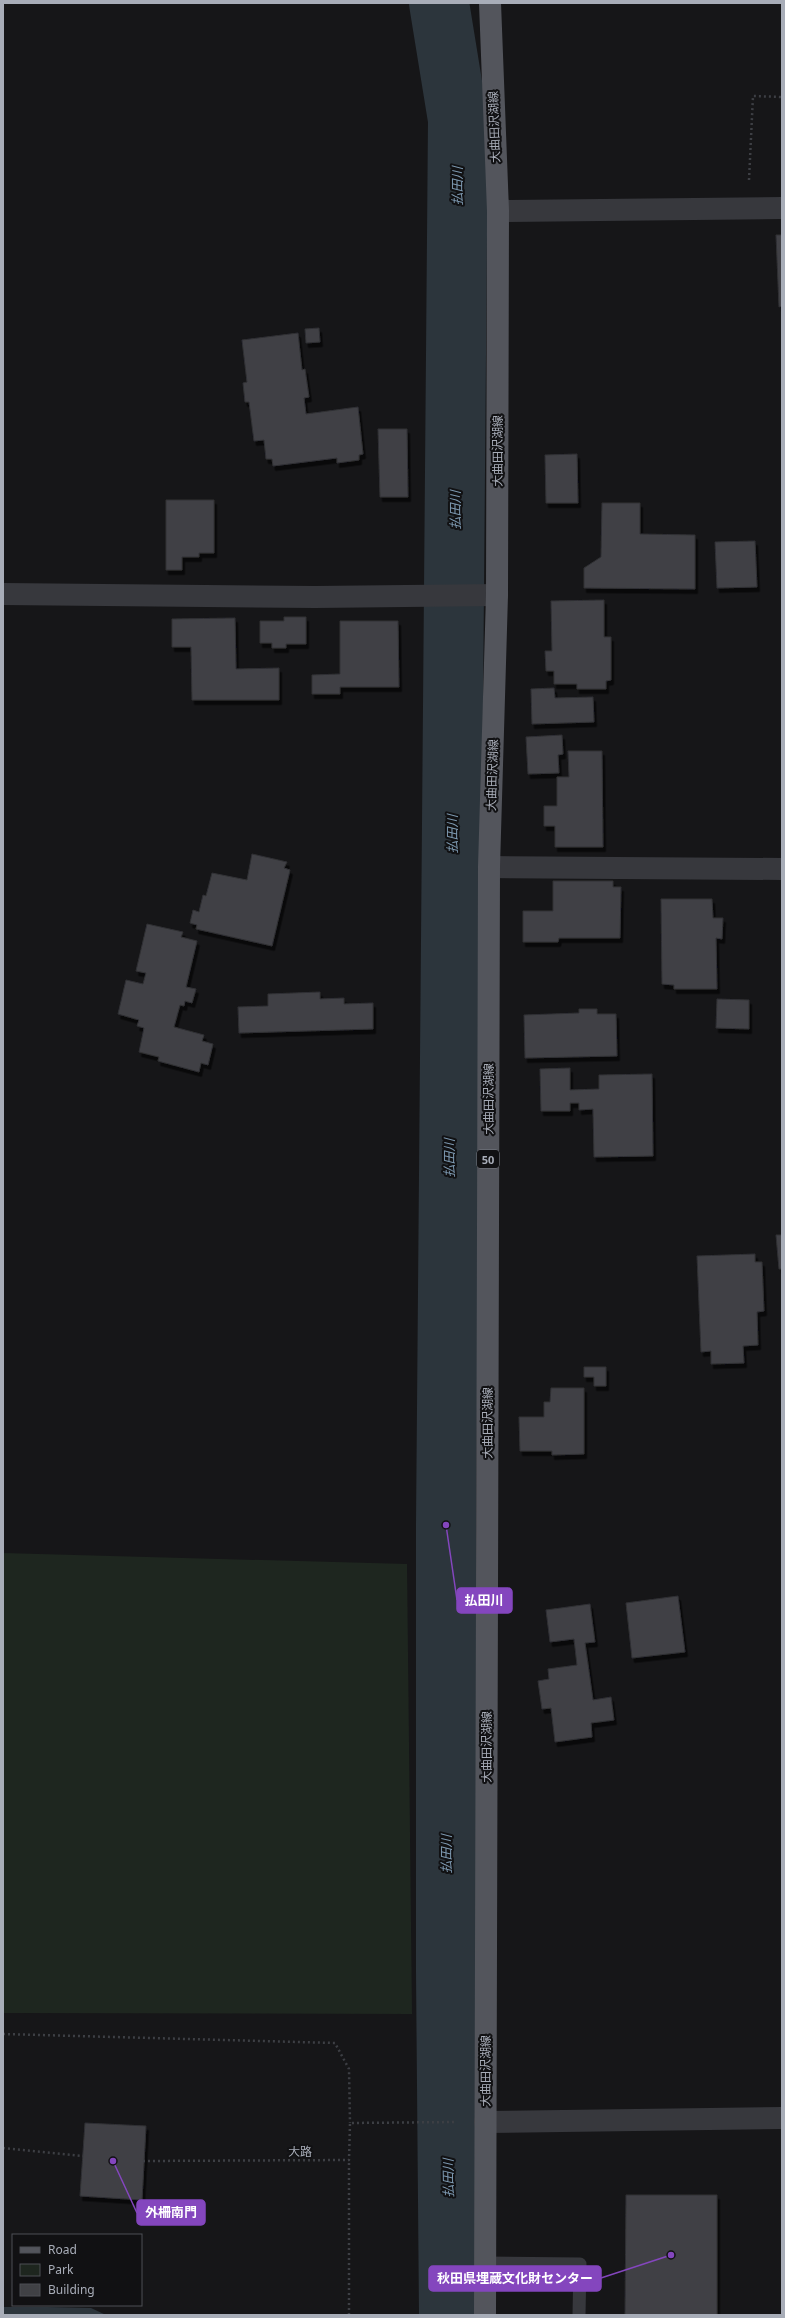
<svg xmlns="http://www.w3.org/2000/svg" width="785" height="2318" viewBox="0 0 785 2318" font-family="'Noto Sans','Noto Sans JP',sans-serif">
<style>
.green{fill:#1e261f}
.water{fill:#2c353c}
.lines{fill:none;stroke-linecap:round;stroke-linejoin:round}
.river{stroke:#2c353c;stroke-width:60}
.building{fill:#404145;stroke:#303034;filter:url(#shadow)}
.path{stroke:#3d3f44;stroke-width:2.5;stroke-dasharray:2 3;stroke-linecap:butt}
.lane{stroke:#37383d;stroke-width:13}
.street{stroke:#37383d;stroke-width:22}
.primary{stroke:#53555c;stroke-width:22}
.labels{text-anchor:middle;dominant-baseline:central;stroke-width:4;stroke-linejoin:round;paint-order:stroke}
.shield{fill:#111113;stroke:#7b7e86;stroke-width:1}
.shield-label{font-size:11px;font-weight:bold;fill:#a8adb8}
.street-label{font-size:12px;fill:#a8adb8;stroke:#111113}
.water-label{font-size:13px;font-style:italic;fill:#7f9bb3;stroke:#111113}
.leader{fill:none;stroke:#8446be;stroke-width:1.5}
.callout-dot{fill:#8446be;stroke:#111113;stroke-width:1.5}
.callout{fill:#8446be;stroke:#8446be;stroke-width:1.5}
.callout-label{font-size:13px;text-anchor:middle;font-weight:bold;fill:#fff}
</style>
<defs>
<filter id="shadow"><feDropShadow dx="2.5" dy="4.5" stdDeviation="0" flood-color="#0009"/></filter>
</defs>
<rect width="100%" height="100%" fill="#161618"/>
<polygon class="green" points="3,1553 407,1564 412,2014 3,2013"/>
<polygon class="water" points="48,2307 91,2308 106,2315 3,2315 4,2307"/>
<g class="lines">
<polyline class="river" points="439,3 458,120 446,1525 446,1972 449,2315"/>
</g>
<g class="building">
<polygon points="776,235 782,235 782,306 779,307"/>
<polygon points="319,328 320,342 306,343 305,329"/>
<polygon points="298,333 302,370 305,369 309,397 304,398 306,414 358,407 363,454 359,455 359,460 337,463 337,458 273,466 272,459 266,459 264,440 254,441 249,402 245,402 243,383 247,382 242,340"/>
<polygon points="378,429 407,429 408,497 380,497"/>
<polygon points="577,454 578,503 546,503 545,455"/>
<polygon points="166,500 214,500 214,553 199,553 199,557 182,557 182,570 166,570"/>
<polygon points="602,503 640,503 640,534 695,535 695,589 584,588 584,568 601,557"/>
<polygon points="755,541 757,587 717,588 715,542"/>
<polygon points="604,600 604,637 611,637 611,680 606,681 606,689 577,689 577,684 554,684 554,671 546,671 545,651 552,651 551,601"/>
<polygon points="284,617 306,617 306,644 286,644 286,648 272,648 272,643 260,643 260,621 284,621"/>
<polygon points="235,618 236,669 279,668 279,700 192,700 191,647 172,647 172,619"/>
<polygon points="340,621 398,621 399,687 340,687 340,694 312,694 312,675 340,674"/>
<polygon points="554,688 555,698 593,697 594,722 532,724 531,689"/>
<polygon points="562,735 563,754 558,755 559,773 528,774 526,737"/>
<polygon points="568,751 602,751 603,847 555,847 555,826 544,826 544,806 557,806 557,777 569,777"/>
<polygon points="252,854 287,862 284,868 290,870 272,946 196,929 197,925 190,923 193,910 199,912 203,895 206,896 212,873 247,880"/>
<polygon points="553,881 613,881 613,887 621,887 620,938 559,938 558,942 523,942 523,911 553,911"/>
<polygon points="661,899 712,899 713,918 723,918 722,939 716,938 717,989 674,989 674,985 662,984"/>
<polygon points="147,924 183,932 181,937 197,941 186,987 196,989 192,1003 185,1001 184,1006 180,1005 174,1027 204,1035 202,1041 213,1044 208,1065 201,1063 199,1072 158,1061 159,1057 139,1052 144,1028 137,1026 139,1020 118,1014 126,980 143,984 146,973 136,971"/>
<polygon points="320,992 320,999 344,998 344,1004 373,1003 373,1029 239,1033 238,1007 268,1006 268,994"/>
<polygon points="717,999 749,1000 749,1029 716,1028"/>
<polygon points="579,1009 597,1009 597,1014 616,1014 617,1056 525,1058 524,1015 579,1013"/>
<polygon points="570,1068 570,1090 599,1089 599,1075 652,1074 653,1156 594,1157 593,1109 579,1110 579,1103 570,1103 570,1111 541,1111 540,1069"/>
<polygon points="776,1235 782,1235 782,1269 779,1269"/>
<polygon points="755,1254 755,1262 762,1262 764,1311 757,1312 758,1345 743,1346 744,1363 711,1364 711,1351 701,1352 697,1256"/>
<polygon points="584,1367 606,1367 606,1386 594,1386 594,1377 584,1377"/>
<polygon points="551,1388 584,1388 584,1454 552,1455 552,1451 520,1451 519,1417 544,1417 544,1402 550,1402"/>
<polygon points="678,1596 685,1652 632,1658 626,1603"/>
<polygon points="590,1604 595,1642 585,1643 593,1700 611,1697 614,1720 591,1723 592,1737 555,1742 551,1708 542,1709 538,1681 549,1679 548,1669 577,1665 574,1639 550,1642 546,1610"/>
<polygon points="85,2123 146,2126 142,2200 80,2196"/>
<polygon points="626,2195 717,2195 717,2315 625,2315"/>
</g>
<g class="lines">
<g class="path">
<polyline points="749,180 753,96 782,97"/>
<polyline points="3,2034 335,2043 349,2069 350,2123"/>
<polyline points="3,2148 83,2156"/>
<polyline points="143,2161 349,2160 350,2123 457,2122"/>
<polyline points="349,2315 349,2160"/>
</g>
<polyline class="lane" points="485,2263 580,2264 579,2315"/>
<g class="street">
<polyline points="498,211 782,208"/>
<polyline points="3,594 315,597 497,595"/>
<polyline points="489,867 782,869"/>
<polyline points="485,2122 782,2118"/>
</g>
<polyline class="primary" points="485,2315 489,867 497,595 498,211 490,3"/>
</g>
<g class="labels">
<rect class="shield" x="477" y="1150" width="22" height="18" rx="3"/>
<g class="shield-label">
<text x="488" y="1159">50</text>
</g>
<g class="street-label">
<text transform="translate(494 127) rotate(-92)">大曲田沢湖線</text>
<text transform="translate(497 451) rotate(-90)">大曲田沢湖線</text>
<text transform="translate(492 775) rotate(-88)">大曲田沢湖線</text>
<text transform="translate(488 1099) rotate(-90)">大曲田沢湖線</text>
<text transform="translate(487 1423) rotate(-90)">大曲田沢湖線</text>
<text transform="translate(486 1747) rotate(-90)">大曲田沢湖線</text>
<text transform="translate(485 2071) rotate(-90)">大曲田沢湖線</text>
<text x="300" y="2151">大路</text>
</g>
<g class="water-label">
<text transform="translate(457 186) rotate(-90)">払田川</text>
<text transform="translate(455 510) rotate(-90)">払田川</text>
<text transform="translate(452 834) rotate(-90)">払田川</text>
<text transform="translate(449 1158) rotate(-90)">払田川</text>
<text transform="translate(446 1854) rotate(-90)">払田川</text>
<text transform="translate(448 2178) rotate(-91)">払田川</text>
</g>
</g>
<path class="leader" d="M446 1525L457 1600M113 2161L137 2213M671 2255L601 2278"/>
<g class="callout-dot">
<circle cx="446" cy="1525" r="4"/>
<circle cx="113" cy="2161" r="4"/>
<circle cx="671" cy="2255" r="4"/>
</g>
<g class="callout">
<rect x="457" y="1588" width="55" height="25" rx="4"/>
<rect x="137" y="2200" width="68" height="25" rx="4"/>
<rect x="429" y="2266" width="172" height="25" rx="4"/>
</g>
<g class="callout-label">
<text x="484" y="1605">払田川</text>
<text x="171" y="2217">外柵南門</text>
<text x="515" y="2283">秋田県埋蔵文化財センター</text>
</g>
<rect width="785" height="2318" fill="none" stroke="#a8adb8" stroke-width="8"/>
<rect x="12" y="2234" width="130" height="72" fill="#111113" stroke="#4d4f55"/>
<rect x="20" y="2247" width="20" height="6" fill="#53555c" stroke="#4d4f55"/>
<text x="48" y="2254" font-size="12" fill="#a8adb8">Road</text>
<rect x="20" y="2264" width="20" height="12" fill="#1e261f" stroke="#4d4f55"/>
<text x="48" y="2274" font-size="12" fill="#a8adb8">Park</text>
<rect x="20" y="2284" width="20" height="12" fill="#404145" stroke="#4d4f55"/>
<text x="48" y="2294" font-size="12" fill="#a8adb8">Building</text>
</svg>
